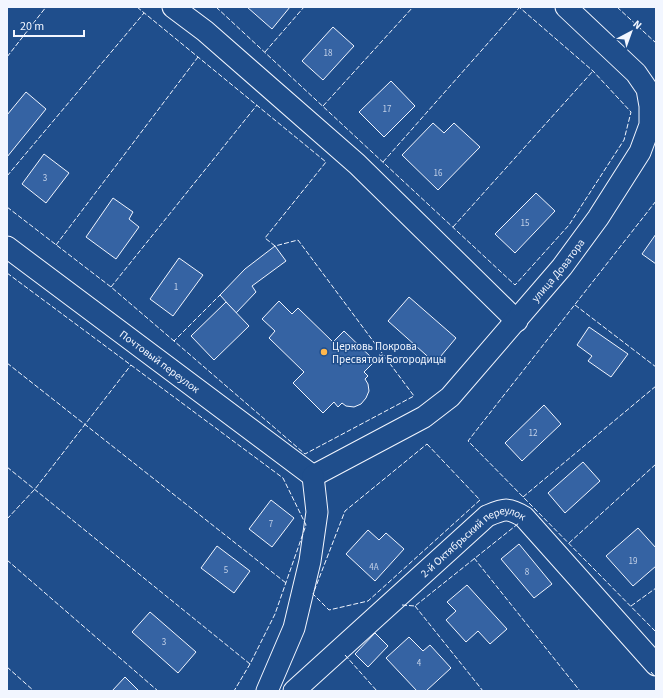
<svg xmlns="http://www.w3.org/2000/svg" width="663" height="698" viewBox="0 0 663 698" font-family="'Source Sans 3',sans-serif">
<style>
.building{fill:#3563a3;stroke:#f2f6ff}
.lines{fill:none;stroke-linecap:round;stroke-linejoin:round}
.street-casing{stroke:#f2f6ff;stroke-width:23}
.street{stroke:#1f4e8c;stroke-width:21}
.fence{stroke:#f2f6ff;stroke-width:1;stroke-dasharray:5 2;stroke-linecap:butt}
.poi-dot{fill:#ffb74d;stroke:#1f4e8c;stroke-width:1.5}
.labels{text-anchor:middle;dominant-baseline:central;stroke-width:3;stroke-linejoin:round;paint-order:stroke}
.number-label{font-size:9px;fill:#c3d1e8}
.street-label{font-size:11px;fill:#f2f6ff;stroke:#1f4e8c}
.poi-label{font-size:11px;fill:#f2f6ff;stroke:#1f4e8c;text-anchor:start}
</style>
<rect width="100%" height="100%" fill="#1f4e8c"/>
<g class="building">
<polygon points="247,7 290,7 272,29"/>
<polygon points="333,27 354,46 323,80 302,61"/>
<polygon points="391,81 415,106 384,137 359,112"/>
<polygon points="26,92 46,109 7,157 7,115"/>
<polygon points="433,123 444,133 454,123 480,147 438,190 402,155"/>
<polygon points="44,154 69,173 46,203 22,184"/>
<polygon points="536,193 555,211 515,253 495,234"/>
<polygon points="113,198 133,212 129,219 139,227 116,259 86,237"/>
<polygon points="656,234 656,264 642,254"/>
<polygon points="275,246 286,261 252,286 256,292 236,313 220,295 245,269"/>
<polygon points="179,258 203,275 173,316 150,299"/>
<polygon points="409,297 456,338 435,363 388,321"/>
<polygon points="279,301 292,314 298,308 333,342 344,331 375,361 364,372 368,376 365,379 368,384 369,391 366,398 361,404 354,407 346,406 342,403 338,407 334,402 323,413 293,383 304,372 269,338 275,331 262,319"/>
<polygon points="226,302 249,326 214,360 191,336"/>
<polygon points="589,327 628,354 611,377 588,361 592,356 577,345"/>
<polygon points="544,405 561,424 522,461 505,443"/>
<polygon points="583,462 600,481 565,513 548,493"/>
<polygon points="271,500 294,518 272,547 249,529"/>
<polygon points="638,528 656,548 656,566 633,586 606,556"/>
<polygon points="368,530 379,540 386,533 404,549 375,581 346,554"/>
<polygon points="519,544 552,584 534,598 501,559"/>
<polygon points="217,546 250,571 234,593 201,568"/>
<polygon points="467,585 507,629 490,644 478,631 466,642 446,620 456,611 447,602"/>
<polygon points="150,612 196,652 178,673 132,632"/>
<polygon points="375,633 388,646 368,667 355,654"/>
<polygon points="409,637 423,651 430,645 451,668 426,691 417,691 386,658"/>
<polygon points="125,677 139,691 112,691"/>
</g>
<g class="lines">
<g class="street-casing">
<g id="street">
<polyline points="173,7 205,31 357,164 517,321"/>
<path id="s1" d="M7,247l306,229"/>
<path id="s2" d="M313,476l111,-59 26,-20 112,-130 36,-49 42,-66 10,-27v-19l-3,-17 -11,-16 -70,-66"/>
<polyline points="267,691 294,628 310,561 317,512 313,476"/>
<path id="s3" d="M294,691l193,-175c17,-7 21,-9 37,1l132,148"/>
</g>
</g>
<use href="#street" class="street"/>
<g class="fence">
<polyline points="137,7 326,162 265,238 275,246 298,240 414,396 305,454 174,341 220,295"/>
<polyline points="216,7 515,285 569,225 624,140 631,112 593,71 519,7"/>
<polyline points="617,7 656,43"/>
<polyline points="265,52 304,7"/>
<polyline points="7,57 46,7"/>
<polyline points="323,106 413,7"/>
<polyline points="383,162 519,8"/>
<polyline points="7,176 144,13"/>
<polyline points="656,201 468,441 656,632"/>
<polyline points="7,207 111,287 174,341"/>
<polyline points="453,227 593,71"/>
<polyline points="56,245 198,57"/>
<polyline points="7,273 283,478 306,525 275,614 250,664 234,691"/>
<polyline points="111,287 257,105"/>
<polyline points="575,305 656,367"/>
<polyline points="7,363 286,583"/>
<polygon points="427,444 480,500 368,601 329,610 313,594 345,511"/>
<polyline points="7,467 250,664"/>
<polyline points="523,497 656,386"/>
<polyline points="7,519 35,489 131,365"/>
<polyline points="569,543 656,464"/>
<polyline points="474,558 580,691"/>
<polyline points="7,560 158,691"/>
<polyline points="402,605 415,606 519,523"/>
<polyline points="415,606 483,691"/>
<polyline points="631,606 656,588"/>
<polyline points="345,655 377,691"/>
<polyline points="7,667 34,691"/>
<polyline points="651,672 656,678"/>
</g>
</g>
<circle class="poi-dot" cx="324" cy="352" r="4"/>
<g class="labels">
<g class="number-label">
<text x="328" y="53">18</text>
<text x="387" y="109">17</text>
<text x="438" y="173">16</text>
<text x="45" y="178">3</text>
<text x="525" y="223">15</text>
<text x="176" y="287">1</text>
<text x="533" y="433">12</text>
<text x="271" y="524">7</text>
<text x="633" y="561">19</text>
<text x="374" y="567">4А</text>
<text x="226" y="570">5</text>
<text x="527" y="572">8</text>
<text x="164" y="642">3</text>
<text x="419" y="663">4</text>
</g>
<g class="street-label">
<text stroke="none"><textPath href="#s2" startOffset="325">улица Доватора</textPath></text>
<text stroke="none"><textPath href="#s1" startOffset="191">Почтовый переулок</textPath></text>
<text stroke="none"><textPath href="#s3" startOffset="237">2-й Октябрьский переулок</textPath></text>
</g>
<g class="poi-label">
<text x="332" y="346">Церковь Покрова<tspan x="332" dy="13">Пресвятой Богородицы</tspan></text>
</g>
</g>
<rect width="663" height="698" fill="none" stroke="#f2f6ff" stroke-width="16"/>
<g transform="translate(631 32) rotate(41)" stroke="#1f4e8c" stroke-width="3" paint-order="stroke">
<path d="M0-3L7 15L0 10L-7 15Z" fill="#f2f6ff"/>
<text y="-6" font-size="11" font-weight="bold" text-anchor="middle" fill="#f2f6ff">N</text>
</g>
<path d="M14 30v6h70v-6" fill="none" stroke="#f2f6ff" stroke-width="2"/>
<text x="20" y="30" font-size="12" fill="#f2f6ff" stroke="#1f4e8c" stroke-width="3" paint-order="stroke">20 m</text>
</svg>
